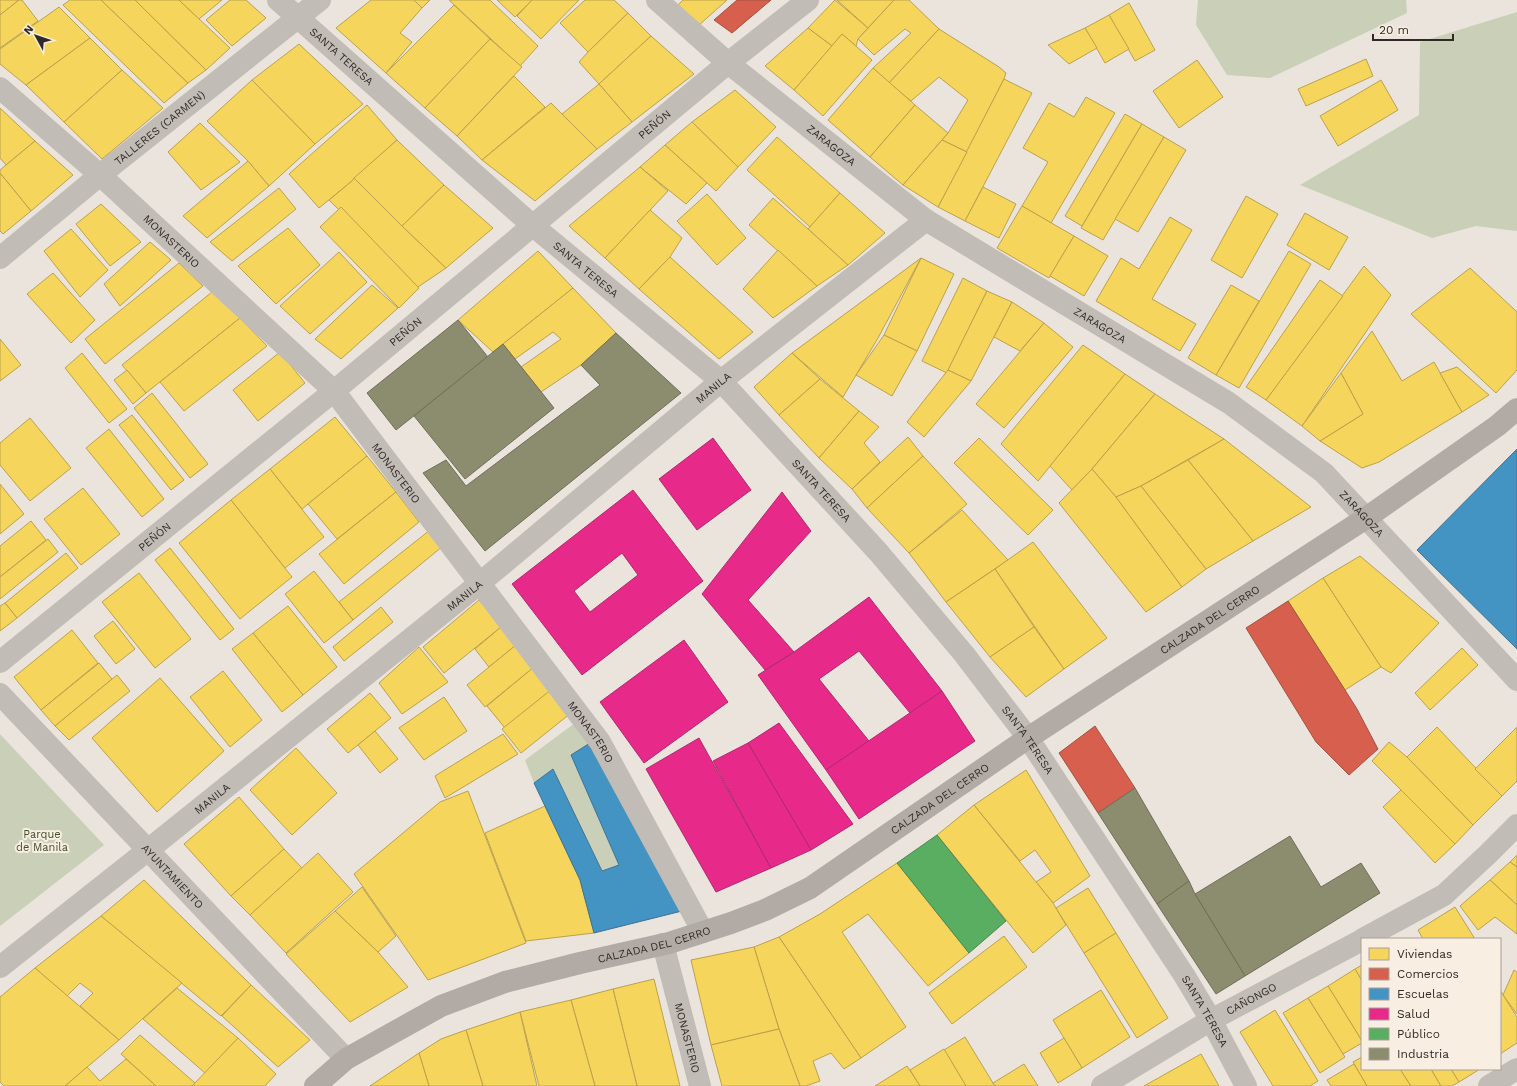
<svg xmlns="http://www.w3.org/2000/svg" width="1517" height="1086" viewBox="0 0 1517 1086" font-family="'Work Sans',sans-serif">
<style>
.green{fill:#cacfb7}
.homes{fill:#f6d55c;stroke:#bba14c}
.shops{fill:#d6604d;stroke:#a55041}
.schools{fill:#4393c3;stroke:#3e7394}
.health{fill:#e7298a;stroke:#b1296c;fill-rule:evenodd}
.public{fill:#5aae61;stroke:#4e864f}
.industry{fill:#8c8c6e;stroke:#716e58}
.lines{fill:none;stroke-linecap:round;stroke-linejoin:round}
.street{stroke:#c2bcb6;stroke-width:22}
.primary{stroke:#b1aaa5;stroke-width:22}
.labels{text-anchor:middle;dominant-baseline:central;stroke-width:4;stroke-linejoin:round;paint-order:stroke}
.street-label{font-size:11px;fill:#322925;stroke:#f8eee2}
.park-label{font-size:11px;fill:#414f2a;stroke:#f8eee2}
</style>
<rect width="100%" height="100%" fill="#eae4dd"/>
<g class="green">
<polygon points="1198,0 1406,0 1407,13 1270,78 1227,75 1196,25"/>
<polygon points="1517,12 1517,231 1476,226 1432,238 1300,185 1419,115 1420,42"/>
<polygon points="575,723 590,743 619,865 602,871 554,770 534,783 525,760"/>
<polygon points="0,734 104,845 0,926"/>
</g>
<g class="homes">
<polygon points="0,0 19,0 0,15"/>
<polygon points="19,0 22,0 38,21 0,48 0,15"/>
<polygon points="70,0 101,0 188,83 164,103 63,5"/>
<polygon points="101,0 135,0 206,70 188,83"/>
<polygon points="135,0 179,0 230,48 206,70"/>
<polygon points="179,0 222,0 199,19"/>
<polygon points="230,0 246,0 266,18 232,46 206,20"/>
<polygon points="371,0 414,0 422,8 400,33 412,42 386,73 336,28"/>
<polygon points="414,0 430,0 422,8"/>
<polygon points="449,0 490,0 538,46 520,66"/>
<polygon points="497,0 532,0 515,17"/>
<polygon points="532,0 579,0 541,39 517,16"/>
<polygon points="585,0 614,0 628,13 588,52 560,23"/>
<polygon points="683,0 727,0 698,26 677,6"/>
<polygon points="835,0 868,28 858,39 856,46 842,34 832,46 808,28"/>
<polygon points="837,0 894,0 868,28"/>
<polygon points="894,0 909,0 939,29 889,83 873,68 911,33 905,29 874,55 858,39"/>
<polygon points="1129,3 1155,50 1135,61 1109,15"/>
<polygon points="454,5 490,39 425,108 386,73"/>
<polygon points="59,7 90,38 26,85 0,64 0,49"/>
<polygon points="628,13 651,36 599,84 579,62 588,52"/>
<polygon points="1109,15 1129,49 1105,63 1085,28"/>
<polygon points="808,28 832,46 794,90 765,66"/>
<polygon points="1085,28 1097,48 1069,64 1048,45"/>
<polygon points="939,29 999,67 1006,73 1004,79 967,152 942,140 948,133 968,100 939,77 911,101 889,83"/>
<polygon points="842,34 872,60 823,116 794,90"/>
<polygon points="651,36 694,74 632,122 599,84"/>
<polygon points="90,38 122,70 64,122 26,85"/>
<polygon points="490,39 522,67 457,136 425,108"/>
<polygon points="299,44 363,104 315,144 252,80"/>
<polygon points="1366,59 1373,76 1306,106 1298,89"/>
<polygon points="1197,60 1223,97 1179,128 1153,91"/>
<polygon points="873,68 915,105 870,157 828,120"/>
<polygon points="122,70 163,108 102,159 64,122"/>
<polygon points="514,76 545,107 482,160 457,136"/>
<polygon points="1004,79 1032,93 965,221 938,207"/>
<polygon points="252,80 315,144 269,186 248,161 207,121"/>
<polygon points="1381,80 1398,110 1338,146 1320,116"/>
<polygon points="599,84 632,122 597,149 562,114"/>
<polygon points="735,90 776,127 738,167 692,122"/>
<polygon points="1086,97 1115,113 1051,223 1022,206 1048,162 1023,148 1049,103 1074,117"/>
<polygon points="551,103 597,149 535,201 482,160"/>
<polygon points="367,105 397,140 352,181 319,208 289,174"/>
<polygon points="915,105 948,133 903,185 870,157"/>
<polygon points="0,108 35,141 6,165 0,158"/>
<polygon points="1125,114 1142,124 1082,226 1065,216"/>
<polygon points="692,122 738,167 716,191 665,145"/>
<polygon points="200,123 240,162 201,190 168,152"/>
<polygon points="1142,124 1164,137 1103,240 1081,228"/>
<polygon points="777,137 840,193 810,227 747,170"/>
<polygon points="1164,137 1186,150 1138,232 1115,219"/>
<polygon points="397,140 444,185 402,226 354,178"/>
<polygon points="942,140 967,152 938,207 903,185"/>
<polygon points="35,141 73,175 31,211 0,173 0,170"/>
<polygon points="665,145 707,183 686,204 640,167"/>
<polygon points="248,161 269,186 207,238 183,216"/>
<polygon points="640,167 668,191 605,258 569,226"/>
<polygon points="0,173 31,211 3,234 0,231"/>
<polygon points="354,178 402,226 446,268 418,287 329,200 352,181"/>
<polygon points="444,185 493,228 446,268 402,226"/>
<polygon points="983,187 1016,204 999,238 965,221"/>
<polygon points="279,188 296,209 232,261 210,242"/>
<polygon points="840,193 885,233 848,265 808,229"/>
<polygon points="707,194 746,238 717,265 677,221"/>
<polygon points="1246,196 1278,214 1242,278 1211,260"/>
<polygon points="773,198 808,229 848,265 817,286 749,225"/>
<polygon points="101,204 141,242 110,266 76,224"/>
<polygon points="1022,206 1074,236 1049,278 997,248"/>
<polygon points="341,207 419,288 399,308 320,227"/>
<polygon points="650,210 682,238 670,257 639,289 605,258"/>
<polygon points="1305,213 1348,237 1329,270 1287,245"/>
<polygon points="1170,217 1192,230 1152,299 1196,324 1180,351 1096,301 1121,258 1139,269"/>
<polygon points="288,228 320,265 276,304 238,266"/>
<polygon points="71,229 108,270 80,297 44,251"/>
<polygon points="1074,236 1108,256 1084,296 1050,276"/>
<polygon points="150,242 171,260 120,306 104,284"/>
<polygon points="778,250 817,286 773,318 743,289"/>
<polygon points="538,251 573,288 493,352 458,320"/>
<polygon points="1289,251 1311,264 1239,388 1216,375"/>
<polygon points="339,252 367,282 310,334 280,306"/>
<polygon points="670,257 753,332 719,359 639,289"/>
<polygon points="921,258 954,274 917,351 884,335"/>
<polygon points="921,258 878,338 843,397 792,353"/>
<polygon points="179,263 203,286 105,364 85,339"/>
<polygon points="1364,266 1391,295 1302,426 1266,400"/>
<polygon points="1470,268 1517,312 1517,370 1496,393 1411,314"/>
<polygon points="53,273 95,320 71,343 27,294"/>
<polygon points="963,278 987,291 947,373 922,361"/>
<polygon points="1320,280 1343,296 1266,400 1246,387"/>
<polygon points="372,285 398,308 341,359 315,339"/>
<polygon points="1231,285 1259,301 1216,375 1188,358"/>
<polygon points="573,288 616,333 581,365 541,392 521,367 561,339 553,332 515,359 503,344"/>
<polygon points="987,291 1012,302 971,381 948,370"/>
<polygon points="212,292 240,318 146,393 122,365"/>
<polygon points="1012,302 1044,323 1020,351 994,337"/>
<polygon points="240,318 267,346 184,411 160,382"/>
<polygon points="1044,323 1073,347 1004,428 976,404"/>
<polygon points="1372,331 1402,381 1434,362 1462,412 1379,462 1362,468 1320,441 1363,414 1341,373"/>
<polygon points="884,335 917,351 892,396 856,375"/>
<polygon points="0,339 21,365 0,381"/>
<polygon points="1083,345 1125,374 1038,481 1001,444"/>
<polygon points="280,352 305,383 258,421 233,390"/>
<polygon points="82,353 127,409 109,423 65,368"/>
<polygon points="792,353 820,379 779,415 754,387"/>
<polygon points="1457,367 1489,395 1462,412 1440,373"/>
<polygon points="127,370 146,393 133,404 114,380"/>
<polygon points="948,370 971,381 924,437 907,422"/>
<polygon points="1341,373 1363,414 1320,441 1302,426"/>
<polygon points="1125,374 1155,394 1092,469 1072,490 1050,466"/>
<polygon points="820,379 859,411 819,458 779,415"/>
<polygon points="152,393 208,464 190,478 134,408"/>
<polygon points="1155,394 1224,439 1141,486 1116,497 1092,469"/>
<polygon points="859,411 879,427 864,443 880,462 852,489 819,458"/>
<polygon points="132,415 184,480 171,490 119,425"/>
<polygon points="335,417 367,456 302,509 270,469"/>
<polygon points="30,418 71,468 30,501 0,465 0,443"/>
<polygon points="109,429 164,499 142,517 86,448"/>
<polygon points="908,437 923,456 867,508 852,489"/>
<polygon points="979,438 1053,510 1028,535 954,463"/>
<polygon points="1224,439 1311,507 1253,541 1188,460"/>
<polygon points="367,456 396,492 337,539 308,504"/>
<polygon points="923,456 967,504 909,553 867,508"/>
<polygon points="1188,460 1253,541 1206,569 1141,486"/>
<polygon points="270,469 324,537 285,568 231,500"/>
<polygon points="1092,469 1116,497 1182,587 1146,612 1059,503"/>
<polygon points="0,484 24,514 0,534"/>
<polygon points="1141,486 1206,569 1182,587 1116,497"/>
<polygon points="83,488 120,534 81,565 44,519"/>
<polygon points="396,492 419,522 344,584 319,554"/>
<polygon points="231,500 292,577 240,619 179,543"/>
<polygon points="962,510 1008,560 946,602 909,553"/>
<polygon points="31,521 46,540 0,577 0,546"/>
<polygon points="430,530 443,546 353,620 339,602"/>
<polygon points="48,539 58,552 0,599 0,577"/>
<polygon points="1033,542 1107,638 1064,669 995,569"/>
<polygon points="170,548 234,629 220,640 155,560"/>
<polygon points="66,553 78,568 17,618 5,603"/>
<polygon points="1360,556 1439,623 1391,673 1381,667 1323,578"/>
<polygon points="995,569 1034,627 990,657 946,602"/>
<polygon points="314,571 353,620 324,643 285,594"/>
<polygon points="139,573 191,639 155,668 102,602"/>
<polygon points="1323,578 1381,667 1345,690 1288,601"/>
<polygon points="479,600 501,627 444,673 423,647"/>
<polygon points="5,603 17,618 0,631 0,606"/>
<polygon points="288,606 337,667 303,695 253,633"/>
<polygon points="381,607 393,622 344,661 333,647"/>
<polygon points="113,621 135,649 116,664 94,636"/>
<polygon points="501,627 516,645 489,667 475,649"/>
<polygon points="1034,627 1064,669 1026,697 990,657"/>
<polygon points="72,630 98,663 41,710 14,677"/>
<polygon points="253,633 303,695 282,712 232,649"/>
<polygon points="516,645 534,667 485,707 467,685"/>
<polygon points="419,647 448,682 402,714 379,683"/>
<polygon points="1462,648 1478,665 1430,710 1415,693"/>
<polygon points="99,663 112,679 55,726 41,710"/>
<polygon points="534,667 552,689 505,728 487,706"/>
<polygon points="223,671 262,720 230,747 190,697"/>
<polygon points="117,675 130,691 69,740 55,726"/>
<polygon points="160,678 224,751 157,812 92,738"/>
<polygon points="552,689 571,713 521,753 502,729"/>
<polygon points="370,693 391,718 348,753 327,729"/>
<polygon points="444,697 467,731 424,760 399,728"/>
<polygon points="1437,727 1502,796 1473,825 1407,757"/>
<polygon points="1517,727 1517,781 1502,796 1475,769"/>
<polygon points="375,731 398,759 380,773 358,745"/>
<polygon points="503,734 518,754 445,798 435,776"/>
<polygon points="1389,742 1407,757 1473,825 1455,844 1372,761"/>
<polygon points="296,748 337,793 292,835 250,790"/>
<polygon points="1026,770 1090,876 1053,903 1036,882 1051,872 1035,850 1020,861 974,805"/>
<polygon points="1401,790 1455,844 1435,863 1383,807"/>
<polygon points="468,791 526,943 428,980 354,874 440,802"/>
<polygon points="239,797 284,849 231,896 184,844"/>
<polygon points="974,805 1053,903 1066,925 1033,953 937,835"/>
<polygon points="545,806 580,880 594,933 526,941 485,833"/>
<polygon points="284,849 302,868 250,915 231,896"/>
<polygon points="318,853 353,892 286,953 250,915"/>
<polygon points="1517,855 1517,867 1510,862"/>
<polygon points="1510,862 1517,867 1517,905 1490,880"/>
<polygon points="897,863 969,953 928,986 868,914 842,932 906,1027 861,1058 779,937 820,914"/>
<polygon points="144,880 251,985 221,1016 101,916"/>
<polygon points="1490,880 1517,905 1517,934 1495,917 1478,930 1460,906"/>
<polygon points="362,887 396,936 378,952 335,911"/>
<polygon points="1088,888 1116,933 1084,953 1056,908"/>
<polygon points="1455,907 1475,939 1423,939 1418,930"/>
<polygon points="335,911 378,952 408,987 350,1022 286,954"/>
<polygon points="101,916 182,983 119,1040 80,1006 93,993 80,983 67,996 35,968"/>
<polygon points="1116,933 1168,1018 1137,1038 1084,953"/>
<polygon points="1004,936 1027,967 952,1024 929,993"/>
<polygon points="779,937 861,1058 844,1069 831,1053 813,1061 820,1081 806,1086 800,1086 779,1029 754,947"/>
<polygon points="754,947 779,1029 711,1045 691,960"/>
<polygon points="1362,965 1362,981 1355,969"/>
<polygon points="35,968 119,1040 65,1086 4,1086 0,1082 0,997"/>
<polygon points="1355,969 1362,981 1362,1041 1328,986"/>
<polygon points="1514,970 1517,972 1517,1014 1503,995"/>
<polygon points="654,979 680,1086 637,1086 613,989"/>
<polygon points="251,985 310,1040 278,1067 222,1016"/>
<polygon points="1328,986 1362,1041 1362,1043 1343,1054 1308,998"/>
<polygon points="177,988 238,1038 205,1073 143,1019"/>
<polygon points="613,989 637,1086 595,1086 571,1000"/>
<polygon points="1101,990 1130,1037 1082,1068 1053,1020"/>
<polygon points="1500,990 1517,1017 1517,1043 1500,1054"/>
<polygon points="1308,998 1345,1057 1320,1073 1283,1013"/>
<polygon points="571,1000 595,1086 539,1086 520,1012"/>
<polygon points="1275,1010 1318,1081 1310,1086 1273,1086 1240,1032"/>
<polygon points="520,1012 537,1086 483,1086 466,1030"/>
<polygon points="779,1029 800,1086 722,1086 711,1045"/>
<polygon points="466,1030 483,1086 429,1086 419,1053 441,1039"/>
<polygon points="140,1035 195,1083 192,1086 156,1086 121,1054"/>
<polygon points="965,1037 993,1083 995,1086 966,1086 944,1050"/>
<polygon points="238,1038 276,1074 265,1086 192,1086"/>
<polygon points="1064,1038 1082,1068 1058,1083 1040,1053"/>
<polygon points="944,1049 966,1086 920,1086 910,1070"/>
<polygon points="419,1053 429,1086 370,1086"/>
<polygon points="1201,1054 1219,1086 1144,1086"/>
<polygon points="1362,1057 1362,1069 1400,1069 1411,1086 1367,1086 1353,1062"/>
<polygon points="126,1059 156,1086 65,1086 87,1067 100,1081"/>
<polygon points="1024,1064 1038,1086 995,1086 993,1083"/>
<polygon points="1354,1064 1367,1086 1331,1086 1327,1080"/>
<polygon points="907,1066 920,1086 875,1086"/>
<polygon points="1400,1069 1431,1069 1441,1086 1411,1086"/>
<polygon points="1431,1069 1451,1069 1459,1082 1452,1086 1441,1086"/>
<polygon points="1451,1069 1480,1069 1459,1082"/>
</g>
<g class="shops">
<polygon points="737,0 771,0 732,33 714,20"/>
<polygon points="1288,601 1345,690 1357,709 1378,749 1349,775 1316,742 1246,628"/>
<polygon points="1095,726 1135,788 1098,813 1059,753"/>
</g>
<g class="schools">
<polygon points="1517,449 1517,649 1417,550"/>
<polygon points="590,743 682,911 594,933 580,880 534,783 553,769 602,871 619,865 571,755"/>
</g>
<g class="health">
<polygon points="713,438 751,490 697,530 659,479"/>
<path d="M633,490l70,91 -121,94 -70,-91zM622,553l16,22 -48,37 -16,-21z"/>
<polygon points="782,492 811,531 748,600 794,652 765,670 702,594"/>
<polygon points="869,597 942,691 910,713 859,651 819,679 869,741 826,770 758,675 794,652"/>
<polygon points="684,640 728,702 644,763 600,702"/>
<polygon points="942,691 975,741 859,819 826,770"/>
<polygon points="779,723 853,824 811,850 748,743"/>
<polygon points="699,738 771,868 716,892 646,769"/>
<polygon points="748,743 811,850 771,868 713,761"/>
</g>
<polygon class="public" points="937,835 1006,921 969,953 897,863"/>
<g class="industry">
<polygon points="458,320 488,357 396,430 367,393"/>
<polygon points="616,333 681,393 485,551 423,473 446,460 466,486 600,385 581,365"/>
<polygon points="503,344 554,408 465,479 414,416"/>
<polygon points="1135,788 1189,881 1157,904 1098,813"/>
<polygon points="1290,836 1321,887 1361,863 1380,893 1245,976 1195,894"/>
<polygon points="1189,881 1195,894 1245,976 1216,994 1157,904"/>
</g>
<g class="lines">
<g class="street">
<path id="s1" d="M278,0l254,225 189,156 158,172 85,101 64,84 156,237 27,45 35,66"/>
<path id="s2" d="M657,0l71,63 198,157 303,183 95,70 193,207"/>
<path id="s3" d="M0,88l100,87 234,216 266,351 103,190"/>
<path id="s4" d="M0,258l100,-83 220,-175"/>
<path id="s5" d="M0,662l334,-271 394,-328 80,-63"/>
<path id="s6" d="M0,694l346,365"/>
<polyline points="1363,939 1444,895 1488,854 1517,825"/>
<path id="s7" d="M663,944l37,142"/>
<path id="s8" d="M0,967l148,-117 332,-267 241,-202 205,-161"/>
<path id="s9" d="M1102,1086l109,-66 151,-80"/>
<polyline points="1489,1086 1517,1069"/>
</g>
<path class="primary" id="s10" d="M315,1086l31,-27 95,-53 64,-24 75,-19 89,-20 62,-20 34,-13 45,-22 218,-150 338,-220 131,-92 20,-17"/>
</g>
<g class="labels">
<g class="street-label">
<text stroke="none"><textPath href="#s1" startOffset="85">SANTA TERESA</textPath></text>
<text stroke="none"><textPath href="#s5" startOffset="847">PEÑÓN</textPath></text>
<text stroke="none"><textPath href="#s4" startOffset="206">TALLERES (CARMEN)</textPath></text>
<text stroke="none"><textPath href="#s2" startOffset="227">ZARAGOZA</textPath></text>
<text stroke="none"><textPath href="#s3" startOffset="230">MONASTERIO</textPath></text>
<text stroke="none"><textPath href="#s1" startOffset="409">SANTA TERESA</textPath></text>
<text stroke="none"><textPath href="#s2" startOffset="551">ZARAGOZA</textPath></text>
<text stroke="none"><textPath href="#s5" startOffset="523">PEÑÓN</textPath></text>
<text stroke="none"><textPath href="#s8" startOffset="919">MANILA</textPath></text>
<text stroke="none"><textPath href="#s3" startOffset="554">MONASTERIO</textPath></text>
<text stroke="none"><textPath href="#s1" startOffset="733">SANTA TERESA</textPath></text>
<text stroke="none"><textPath href="#s2" startOffset="875">ZARAGOZA</textPath></text>
<text stroke="none"><textPath href="#s5" startOffset="199">PEÑÓN</textPath></text>
<text stroke="none"><textPath href="#s8" startOffset="595">MANILA</textPath></text>
<text stroke="none"><textPath href="#s10" startOffset="1020">CALZADA DEL CERRO</textPath></text>
<text stroke="none"><textPath href="#s3" startOffset="878">MONASTERIO</textPath></text>
<text stroke="none"><textPath href="#s1" startOffset="1057">SANTA TERESA</textPath></text>
<text stroke="none"><textPath href="#s8" startOffset="271">MANILA</textPath></text>
<text stroke="none"><textPath href="#s10" startOffset="696">CALZADA DEL CERRO</textPath></text>
<text stroke="none"><textPath href="#s6" startOffset="251">AYUNTAMIENTO</textPath></text>
<text stroke="none"><textPath href="#s10" startOffset="372">CALZADA DEL CERRO</textPath></text>
<text stroke="none"><textPath href="#s9" startOffset="173">CAÑONGO</textPath></text>
<text stroke="none"><textPath href="#s1" startOffset="1381">SANTA TERESA</textPath></text>
<text stroke="none"><textPath href="#s7" startOffset="97">MONASTERIO</textPath></text>
</g>
<g class="park-label">
<text x="42" y="834">Parque<tspan x="42" dy="13">de Manila</tspan></text>
</g>
</g>
<rect x="1361" y="938" width="140" height="132" fill="#f8eee2" stroke="#a99f96"/>
<rect x="1369" y="948" width="20" height="12" fill="#f6d55c" stroke="#a99f96"/>
<text x="1397" y="958" font-size="12" fill="#322925">Viviendas</text>
<rect x="1369" y="968" width="20" height="12" fill="#d6604d" stroke="#a99f96"/>
<text x="1397" y="978" font-size="12" fill="#322925">Comercios</text>
<rect x="1369" y="988" width="20" height="12" fill="#4393c3" stroke="#a99f96"/>
<text x="1397" y="998" font-size="12" fill="#322925">Escuelas</text>
<rect x="1369" y="1008" width="20" height="12" fill="#e7298a" stroke="#a99f96"/>
<text x="1397" y="1018" font-size="12" fill="#322925">Salud</text>
<rect x="1369" y="1028" width="20" height="12" fill="#5aae61" stroke="#a99f96"/>
<text x="1397" y="1038" font-size="12" fill="#322925">Público</text>
<rect x="1369" y="1048" width="20" height="12" fill="#8c8c6e" stroke="#a99f96"/>
<text x="1397" y="1058" font-size="12" fill="#322925">Industria</text>
<g transform="translate(36 36) rotate(310)" stroke="#f8eee2" stroke-width="3" paint-order="stroke">
<path d="M0-3L7 15L0 10L-7 15Z" fill="#322925"/>
<text y="-6" font-size="11" font-weight="bold" text-anchor="middle" fill="#322925">N</text>
</g>
<path d="M1373 34v6h80v-6" fill="none" stroke="#322925" stroke-width="2"/>
<text x="1379" y="34" font-size="12" fill="#322925" stroke="#f8eee2" stroke-width="3" paint-order="stroke">20 m</text>
</svg>
